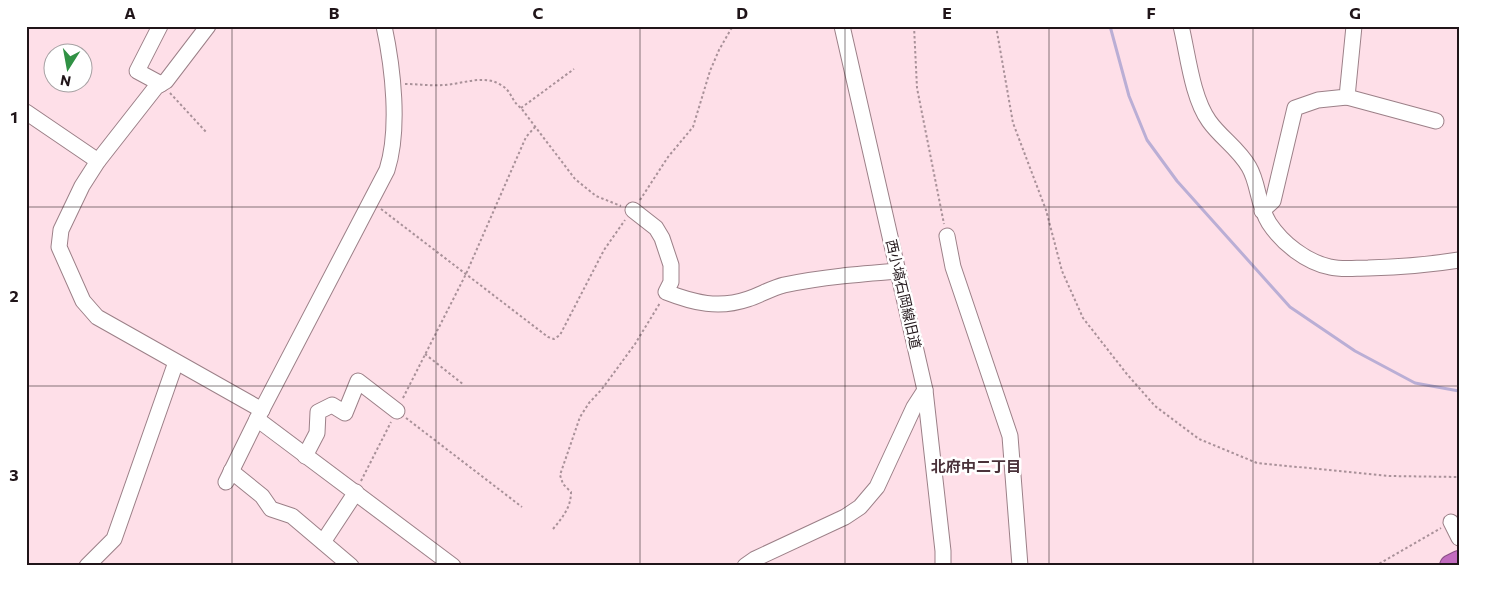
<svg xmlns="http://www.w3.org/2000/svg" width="1485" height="592" viewBox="0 0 1485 592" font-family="Commissioner,'Noto Sans JP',sans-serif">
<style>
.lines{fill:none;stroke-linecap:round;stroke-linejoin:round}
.stream{stroke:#baaed5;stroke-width:3}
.minor-casing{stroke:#9c8088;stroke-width:17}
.highway-casing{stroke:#894e85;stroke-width:24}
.path{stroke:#a99199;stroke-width:2;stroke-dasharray:2.5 2.5;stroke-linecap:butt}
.minor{stroke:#fff;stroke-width:15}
.highway{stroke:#c26cbf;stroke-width:22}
.grid{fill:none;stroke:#201519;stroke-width:1;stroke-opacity:0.55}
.labels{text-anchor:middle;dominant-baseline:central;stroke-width:5;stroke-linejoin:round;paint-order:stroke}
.street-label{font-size:14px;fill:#201519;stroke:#fff}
.neighbourhood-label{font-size:15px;font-weight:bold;fill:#4a323a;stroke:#fff}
.neatline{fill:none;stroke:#201519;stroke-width:2}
.grid-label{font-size:16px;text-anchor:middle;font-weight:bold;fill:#201519}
</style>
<rect width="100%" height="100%" fill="#fedfe8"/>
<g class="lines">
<polyline class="stream" points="1110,26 1129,96 1147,140 1177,181 1290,307 1355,351 1415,383 1459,391"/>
<g class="minor-casing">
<g id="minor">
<polyline points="160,26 137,71 161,84"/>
<polyline points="208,26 166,81 156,87 98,161 82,186 61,230 59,247 83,301 97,317 262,410"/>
<polyline points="842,26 925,390 943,551 943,566"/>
<path d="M1181,26c7,29 11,71 28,95 12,17 29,27 40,46 10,17 8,37 20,56 13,20 37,39 61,44 12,3 25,1 38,1 31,-1 60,-3 91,-8"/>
<polyline points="1347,97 1436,121"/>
<polyline points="26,112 98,161"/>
<path d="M633,210l23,18 6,10 9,27v17l-5,10c28,11 53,17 82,7 12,-4 24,-11 36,-14 38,-8 76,-11 114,-14"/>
<polyline points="1262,211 1273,201 1295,108 1318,100 1347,97 1354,26"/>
<polyline points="947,236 953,267 1010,436 1020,566"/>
<polyline points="257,419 453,566"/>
<polyline points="305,456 317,433 318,412 332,405 345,413 358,381 397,411"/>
<polyline points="231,471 262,496 271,509 292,516 351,566"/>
<path d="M226,482l31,-63 130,-249c13,-41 6,-102 -3,-144"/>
<polyline points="1451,522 1459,538"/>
<polyline points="323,542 356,492"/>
<polyline points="87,566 114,539 176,362"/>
<polyline points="745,566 755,559 845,517 860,507 877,487 914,407 925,390"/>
</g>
</g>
<g class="highway-casing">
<polyline id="highway" points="1451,566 1459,562"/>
</g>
<g class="path">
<polyline points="914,26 917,88 944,224"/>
<polyline points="996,26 1013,123 1046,210 1062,271 1083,318 1126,373 1155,406 1199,439 1257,463 1390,476 1459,477"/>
<path d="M405,84c13,0 26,2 39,1 19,-1 40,-11 57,0 11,6 10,16 20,23l54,71 21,17 25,10"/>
<polyline points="170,93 207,133"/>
<polyline points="521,108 574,69"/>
<polyline points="640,200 668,157 693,127 710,71 719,50 731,29 734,26"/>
<polyline points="381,209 548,337 554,339 560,335 604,250 625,220"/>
<polyline points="425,354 464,385"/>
<polyline points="403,398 466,274 526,137 535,127"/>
<polyline points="406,418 522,507"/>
<polyline points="361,481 391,422"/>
<path d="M553,529c10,-12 18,-22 18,-37l-8,-8 -3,-9 20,-58 9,-14 13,-14 33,-45 25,-41"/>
<polyline points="1375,566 1441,528"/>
</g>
<use href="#minor" class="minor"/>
<use href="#highway" class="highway"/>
</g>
<path class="grid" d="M232,26v540M436,26v540M640,26v540M845,26v540M1049,26v540M1253,26v540M26,207h1433M26,386h1433"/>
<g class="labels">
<g class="street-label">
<text transform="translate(904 294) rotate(77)">西小塙石岡線旧道</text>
</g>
<g class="neighbourhood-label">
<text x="976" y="466">北府中二丁目</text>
</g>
</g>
<rect width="1485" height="592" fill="none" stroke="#ffffff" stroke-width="55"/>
<g transform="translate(68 68) rotate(191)"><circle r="24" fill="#ffffff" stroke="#a6a1a3"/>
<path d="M0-4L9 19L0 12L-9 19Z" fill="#309144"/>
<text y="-8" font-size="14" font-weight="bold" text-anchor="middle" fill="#201519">N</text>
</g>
<rect x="28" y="28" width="1430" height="536" class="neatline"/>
<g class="grid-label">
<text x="130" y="19">A</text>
<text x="334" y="19">B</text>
<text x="538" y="19">C</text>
<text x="742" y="19">D</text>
<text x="947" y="19">E</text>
<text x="1151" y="19">F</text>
<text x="1355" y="19">G</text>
<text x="14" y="123">1</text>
<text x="14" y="302">2</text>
<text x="14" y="481">3</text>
</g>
</svg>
